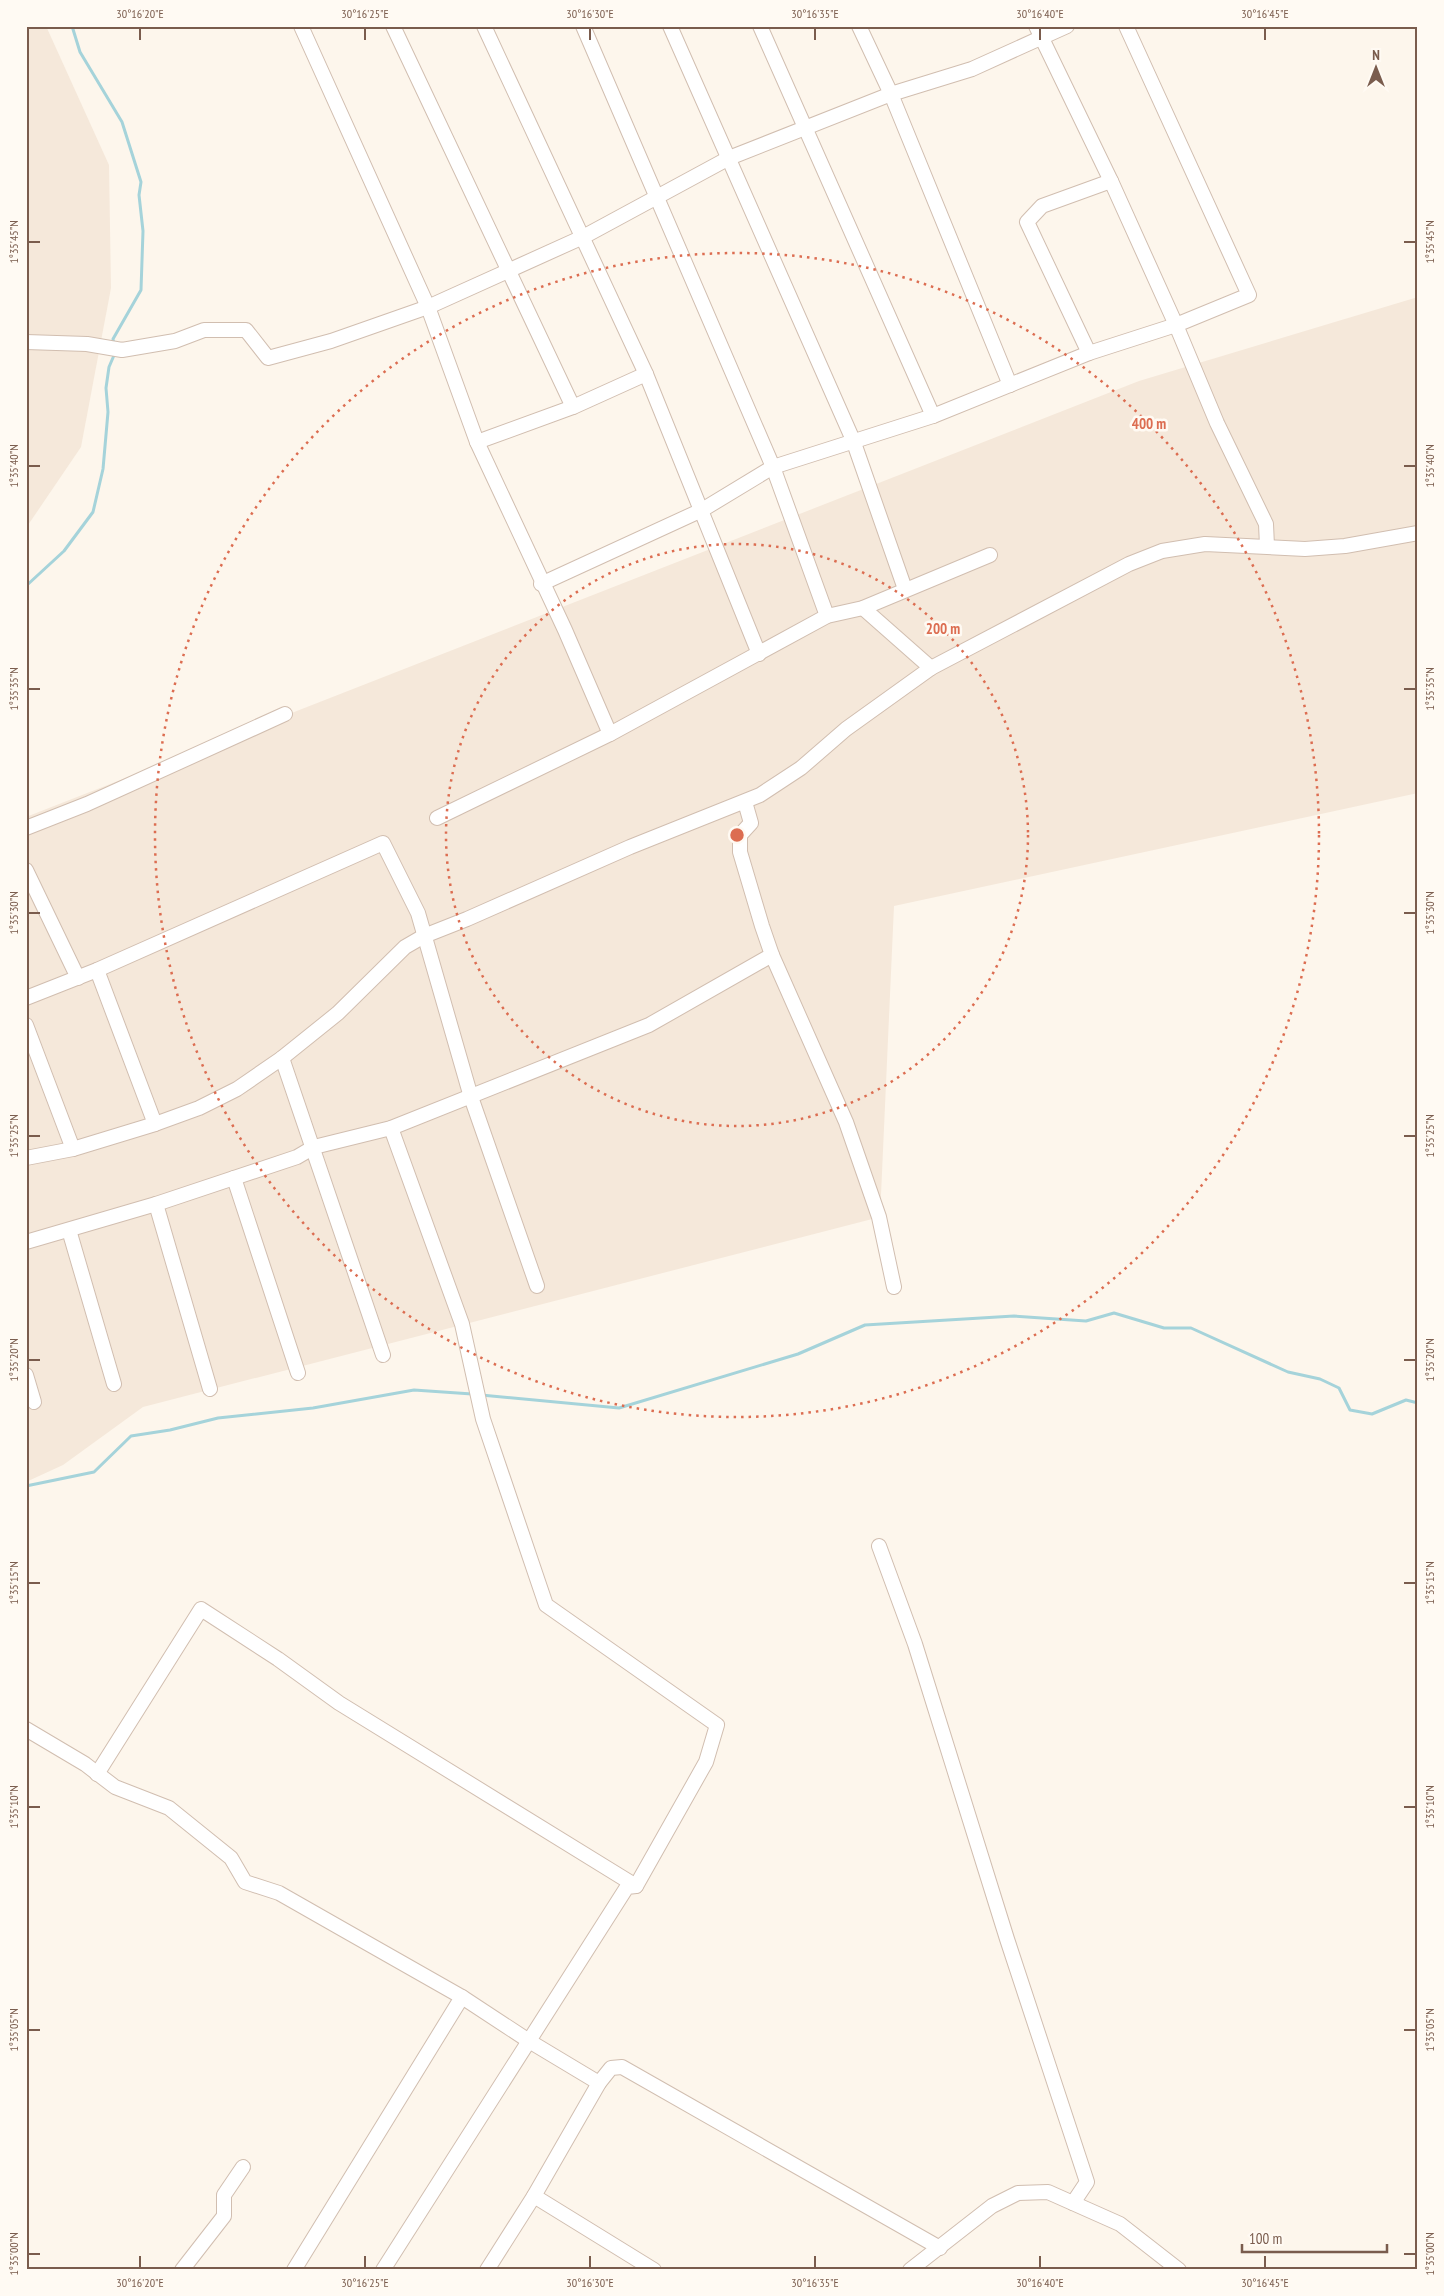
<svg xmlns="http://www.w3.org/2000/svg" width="1444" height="2296" viewBox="0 0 1444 2296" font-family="'PT Sans Narrow',sans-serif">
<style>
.residential{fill:#f5e8da}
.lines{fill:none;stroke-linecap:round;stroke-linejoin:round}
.stream{stroke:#a5d3da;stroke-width:3}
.minor-casing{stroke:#d1beb0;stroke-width:16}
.minor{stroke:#fff;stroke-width:14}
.ticks{fill:none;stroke:#7a5c4d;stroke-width:2}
.ring{fill:none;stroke:#dc6d51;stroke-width:2.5;stroke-dasharray:2.5 5}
.centre{fill:#dc6d51;stroke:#fffaf3;stroke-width:2.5}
.ring-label{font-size:15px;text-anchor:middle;font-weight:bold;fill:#dc6d51;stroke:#fffaf3;stroke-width:5;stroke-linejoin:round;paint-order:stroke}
.neatline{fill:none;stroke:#7a5c4d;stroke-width:2}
.ticks-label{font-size:12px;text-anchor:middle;fill:#7a5c4d}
</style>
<rect width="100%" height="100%" fill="#fdf6ec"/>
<g class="residential">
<polygon points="26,26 46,26 109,165 111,288 81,447 26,528"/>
<polygon points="1418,297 1418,793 894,906 880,1217 143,1407 63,1465 26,1482 26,817 1139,381"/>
</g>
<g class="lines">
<g class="stream">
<polyline points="72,26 80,52 122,122 141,182 139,195 143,231 141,290 113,339 114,345"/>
<polyline points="26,586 64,551 93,512 103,469 108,412 106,388 109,367 115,353"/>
<polyline points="481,1395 619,1408 798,1354 865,1325 1014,1316 1086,1321 1114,1313 1164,1328 1191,1328 1288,1372 1320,1379 1339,1388 1350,1410 1372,1414 1406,1400 1418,1403"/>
<polyline points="26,1486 94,1472 131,1436 170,1430 218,1418 313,1408 414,1390 472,1394"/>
</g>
<g class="minor-casing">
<g id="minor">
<polyline points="301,26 428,307 477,442 565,630 610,734"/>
<polyline points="393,26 573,407"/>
<polyline points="484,26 646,374 759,654"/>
<polyline points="583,26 773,467 827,616"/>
<polyline points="670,26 853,440 905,589"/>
<polyline points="760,26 933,416"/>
<polyline points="859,26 891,94 1010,385"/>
<polyline points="1036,26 1111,181 1176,325 1217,423 1266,524 1267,546"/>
<polyline points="26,342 87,344 122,350 175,341 204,330 246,330 268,358 331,341 428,307 583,237 729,158 891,94 972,69 1067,26"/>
<polyline points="1089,353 1027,222 1042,206 1111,181"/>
<polyline points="477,442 573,407 646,374"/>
<polyline points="541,584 702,510 773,467 933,416 1089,353 1176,325 1249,295 1126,26"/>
<polyline points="863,608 931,668"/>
<polyline points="745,802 751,823 740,835 740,852 762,926 772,955 846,1122 879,1217 894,1287"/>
<polyline points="437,818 610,734 827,616 863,608 990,555"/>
<polyline points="26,828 87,804 285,714"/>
<polyline points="26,870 78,978"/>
<polyline points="97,970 155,1124"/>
<polyline points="26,998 97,970 383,843 418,913 471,1097 537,1286"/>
<polyline points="26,1025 73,1149"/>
<polyline points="282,1058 383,1355"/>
<polyline points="26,1158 73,1149 155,1124 199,1108 237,1089 282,1058 338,1013 405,947 424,936 467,919 630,847 760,795 801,768 846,729 931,668 1129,564 1162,551 1205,544 1305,549 1345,546 1418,533"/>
<polyline points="234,1178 298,1373"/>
<polyline points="156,1204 210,1389"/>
<polyline points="69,1230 114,1384"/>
<polyline points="26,1242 156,1204 297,1157 314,1147 391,1128 649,1025 772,955"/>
<polyline points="26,1375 34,1402"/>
<polyline points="879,1546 915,1644 1007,1939 1087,2182 1073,2203"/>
<polyline points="26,1729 85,1764 115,1787 169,1808 231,1858 245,1882 279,1893 344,1930 462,1997 529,2041 599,2083 611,2068 622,2067 940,2248"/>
<polyline points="97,1774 201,1609 278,1659 339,1703 636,1886"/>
<polyline points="534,2196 654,2270"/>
<polyline points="182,2270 224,2216 224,2195 243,2167"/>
<polyline points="294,2270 462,1997"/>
<polyline points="383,2270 627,1887 636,1886 706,1762 717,1725 546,1605 483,1419 462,1324 391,1128"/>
<polyline points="487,2270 534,2196 599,2083"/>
<polyline points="910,2270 992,2206 1018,2193 1048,2192 1120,2224 1179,2270"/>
</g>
</g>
<use href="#minor" class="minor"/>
</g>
<path class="ticks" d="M140,28v12M365,28v12M590,28v12M815,28v12M1040,28v12M1265,28v12M28,242h12M1404,242h12M28,466h12M1404,466h12M28,689h12M1404,689h12M28,913h12M1404,913h12M28,1136h12M1404,1136h12M28,1360h12M1404,1360h12M28,1583h12M1404,1583h12M28,1807h12M1404,1807h12M28,2030h12M1404,2030h12M28,2254h12M1404,2254h12M140,2256v12M365,2256v12M590,2256v12M815,2256v12M1040,2256v12M1265,2256v12"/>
<g class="ring">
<circle cx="737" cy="835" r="291"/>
<circle cx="737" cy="835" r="582"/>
</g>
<circle cx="737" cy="835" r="8" class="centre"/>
<g class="ring-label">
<text x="1149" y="429">400 m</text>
<text x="943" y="634">200 m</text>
</g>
<rect width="1444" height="2296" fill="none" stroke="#fffaf3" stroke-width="55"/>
<g transform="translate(1376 68)" stroke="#fffaf3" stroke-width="4" paint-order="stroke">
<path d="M0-4L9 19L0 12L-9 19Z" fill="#7a5c4d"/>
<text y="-8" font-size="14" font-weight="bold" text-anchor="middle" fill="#7a5c4d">N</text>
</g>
<path d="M1242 2244v8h145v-8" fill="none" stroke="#7a5c4d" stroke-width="2.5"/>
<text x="1249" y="2244" font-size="15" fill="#7a5c4d" stroke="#fffaf3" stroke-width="4" paint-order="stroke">100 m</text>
<rect x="28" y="28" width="1388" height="2240" class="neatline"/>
<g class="ticks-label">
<text x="140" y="18">30°16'20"E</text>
<text x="365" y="18">30°16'25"E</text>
<text x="590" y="18">30°16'30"E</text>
<text x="815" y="18">30°16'35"E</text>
<text x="1040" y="18">30°16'40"E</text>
<text x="1265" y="18">30°16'45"E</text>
<text transform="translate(14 242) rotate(-90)" y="4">1°35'45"N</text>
<text transform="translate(1430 242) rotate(-90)" y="4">1°35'45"N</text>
<text transform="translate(14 466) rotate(-90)" y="4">1°35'40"N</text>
<text transform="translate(1430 466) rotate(-90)" y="4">1°35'40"N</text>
<text transform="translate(14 689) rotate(-90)" y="4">1°35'35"N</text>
<text transform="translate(1430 689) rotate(-90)" y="4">1°35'35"N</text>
<text transform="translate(14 913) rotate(-90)" y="4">1°35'30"N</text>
<text transform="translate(1430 913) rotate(-90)" y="4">1°35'30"N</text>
<text transform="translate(14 1136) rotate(-90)" y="4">1°35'25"N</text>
<text transform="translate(1430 1136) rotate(-90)" y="4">1°35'25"N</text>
<text transform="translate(14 1360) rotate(-90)" y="4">1°35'20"N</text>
<text transform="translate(1430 1360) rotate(-90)" y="4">1°35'20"N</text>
<text transform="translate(14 1583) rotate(-90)" y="4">1°35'15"N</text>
<text transform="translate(1430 1583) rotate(-90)" y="4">1°35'15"N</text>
<text transform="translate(14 1807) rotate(-90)" y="4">1°35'10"N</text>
<text transform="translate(1430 1807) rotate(-90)" y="4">1°35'10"N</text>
<text transform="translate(14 2030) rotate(-90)" y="4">1°35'05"N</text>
<text transform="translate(1430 2030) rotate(-90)" y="4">1°35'05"N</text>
<text transform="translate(14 2254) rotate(-90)" y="4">1°35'00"N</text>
<text transform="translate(1430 2254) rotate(-90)" y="4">1°35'00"N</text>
<text x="140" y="2287">30°16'20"E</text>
<text x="365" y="2287">30°16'25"E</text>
<text x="590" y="2287">30°16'30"E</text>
<text x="815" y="2287">30°16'35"E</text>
<text x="1040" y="2287">30°16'40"E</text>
<text x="1265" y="2287">30°16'45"E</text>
</g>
</svg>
